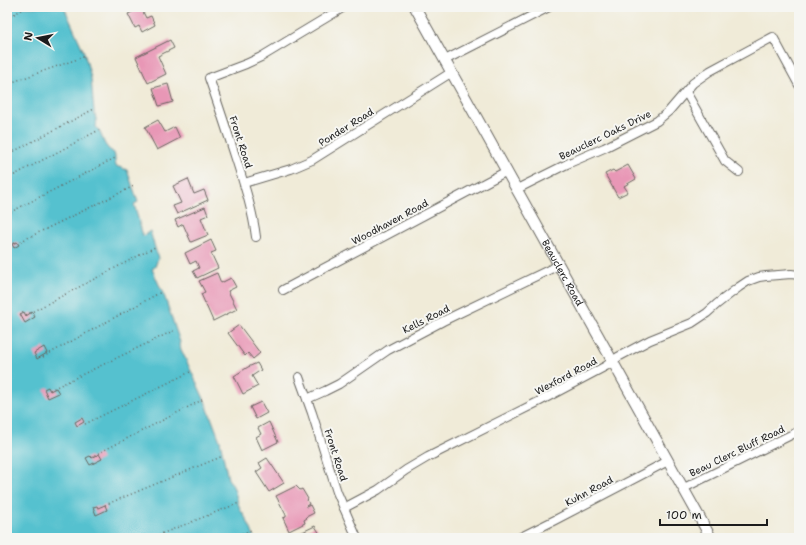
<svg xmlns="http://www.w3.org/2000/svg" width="806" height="545" viewBox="0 0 806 545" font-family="'Shantell Sans',sans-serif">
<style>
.water{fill:#55c1cf;stroke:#386e76}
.building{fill:#e897b6}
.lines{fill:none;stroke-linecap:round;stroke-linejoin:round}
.minor-casing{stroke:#66645e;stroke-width:10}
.tertiary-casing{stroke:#66645e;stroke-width:12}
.path{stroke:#66645e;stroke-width:1.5;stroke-dasharray:1 3;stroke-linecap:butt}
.minor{stroke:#fff;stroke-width:8}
.tertiary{stroke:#fff;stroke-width:10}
.labels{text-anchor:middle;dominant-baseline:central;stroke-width:4;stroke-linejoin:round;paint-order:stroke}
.street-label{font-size:10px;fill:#1c1c1c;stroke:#f6f6f2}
</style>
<rect width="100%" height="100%" fill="#f6f6f2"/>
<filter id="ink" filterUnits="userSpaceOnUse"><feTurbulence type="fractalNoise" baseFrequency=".025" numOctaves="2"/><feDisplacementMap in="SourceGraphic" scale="8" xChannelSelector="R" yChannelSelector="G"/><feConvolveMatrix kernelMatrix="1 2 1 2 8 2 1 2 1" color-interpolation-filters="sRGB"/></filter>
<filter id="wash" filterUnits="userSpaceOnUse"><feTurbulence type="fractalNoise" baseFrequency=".012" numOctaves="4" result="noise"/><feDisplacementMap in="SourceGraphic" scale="16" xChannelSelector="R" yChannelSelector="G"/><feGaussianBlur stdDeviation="0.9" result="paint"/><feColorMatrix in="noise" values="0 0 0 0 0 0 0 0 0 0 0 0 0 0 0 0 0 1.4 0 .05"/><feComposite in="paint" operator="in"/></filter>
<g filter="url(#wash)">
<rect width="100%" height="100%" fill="#f0ebd8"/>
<path class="water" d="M7,7h57l20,45 7,26 3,34c2,5 3,10 2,15 6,6 6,14 11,20 2,3 5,4 7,6 2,4 0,9 2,13l11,4 11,32 -4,2 9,32 7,-5 8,27 -3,9 -3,2 13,29 15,44 -1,3 26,56 15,40 8,38c8,8 8,20 12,30 1,3 4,5 5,8 3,5 8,16 9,21h-247z"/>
<g id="blocks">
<g class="building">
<polygon points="141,8 146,18 151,16 155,25 142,32 139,26 135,28 128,14"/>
<polygon points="170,40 174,48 158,56 166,74 148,83 136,57"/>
<polygon points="168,84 173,102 159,106 153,88"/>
<polygon points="158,120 165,132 175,127 180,138 157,150 145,127"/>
<polygon points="628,165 636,179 624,186 628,192 618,197 605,174 613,170 615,172"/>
<polygon points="188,179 194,194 204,190 208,200 177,214 173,206 181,203 173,186"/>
<polygon points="205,207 208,215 201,218 208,235 191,242 183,224 178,227 175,220"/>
<polygon points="211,240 216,251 211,253 218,268 197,278 193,271 199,268 196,261 190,264 185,253"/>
<polygon points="17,242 19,245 14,248 12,244"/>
<polygon points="217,273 221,283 231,278 236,287 228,291 237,309 213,321 201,294 205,292 199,281"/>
<polygon points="24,312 26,316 32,312 35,317 25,323 20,314"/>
<polygon points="239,325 260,353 253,359 248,353 245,356 228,333"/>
<polygon points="44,347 47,353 37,359 34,353"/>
<polygon points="257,363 261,370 252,376 258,386 243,394 234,376 248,367"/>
<polygon points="48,387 50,391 56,388 59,393 48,398 44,389"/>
<polygon points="261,402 267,413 256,419 250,407"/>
<polygon points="82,418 84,422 77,426 75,422"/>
<polygon points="269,422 278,442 262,450 256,437 261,434 258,428"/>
<polygon points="99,454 102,459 90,465 86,458 90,456 92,458"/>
<polygon points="267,458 284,483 269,492 256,472 262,468 259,463"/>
<polygon points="296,486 300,490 302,489 308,499 307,500 309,504 306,506 306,507 310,505 314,513 306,517 307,518 304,520 305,523 289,531 283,518 286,517 286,515 276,496"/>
<polygon points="105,505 107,510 96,515 93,507 97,506 98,508"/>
<polygon points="315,526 320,534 312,538 297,538 296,535"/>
</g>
</g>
</g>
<g filter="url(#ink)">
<use href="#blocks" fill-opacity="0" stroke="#66645e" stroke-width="1"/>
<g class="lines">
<g class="minor-casing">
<g id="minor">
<polyline points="445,60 549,7"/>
<polyline points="686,92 725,161 739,172"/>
<polyline points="244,183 291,169 312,160 452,72"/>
<polyline points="517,189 567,164 604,148 657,121 669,111 693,83 710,71 773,37 799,85"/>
<path d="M256,237c-3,-25 -11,-50 -19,-75 -9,-28 -18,-56 -28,-84l37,-14 15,-7 83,-50"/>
<polyline points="283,290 507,171"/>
<polyline points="299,377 312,413 337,492 357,538"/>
<polyline points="307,399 325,391 339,384 388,350 443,321 559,265"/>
<polyline points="684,488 799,431"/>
<polyline points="344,508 378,490 406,470 428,457 538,402 606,366 618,357 650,340 692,323 707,313 717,304 739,287 748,281 759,277 766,276 791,274 799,275"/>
<polyline points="519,538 555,520 668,461"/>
</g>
</g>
<g class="tertiary-casing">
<g id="tertiary">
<path id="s1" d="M415,7l296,531"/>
</g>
</g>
<g class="path">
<polyline points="7,18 27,7"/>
<polyline points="7,84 86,56"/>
<polyline points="7,155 94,109"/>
<polyline points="7,179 99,130"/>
<polyline points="7,214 115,158"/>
<polyline points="17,243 134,186"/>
<polyline points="26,315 155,247"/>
<polyline points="43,357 161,292"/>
<polyline points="50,390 175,330"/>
<polyline points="85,424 192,371"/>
<polyline points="91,457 204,399"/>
<polyline points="105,505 223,456"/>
<polyline points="151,538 239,503"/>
<polyline points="231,538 251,530"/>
</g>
<use href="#minor" class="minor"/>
<use href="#tertiary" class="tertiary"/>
</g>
</g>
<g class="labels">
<g class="street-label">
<text transform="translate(346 127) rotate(-32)">Ponder Road</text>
<text transform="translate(605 135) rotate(-26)">Beauclerc Oaks Drive</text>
<text transform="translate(241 142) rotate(72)">Front Road</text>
<text transform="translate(390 222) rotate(-28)">Woodhaven Road</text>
<text stroke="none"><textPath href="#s1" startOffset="304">Beauclerc Road</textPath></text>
<text transform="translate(426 319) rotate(-27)">Kells Road</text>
<text transform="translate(566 376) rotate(-28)">Wexford Road</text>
<text transform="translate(737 451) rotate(-26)">Beau Clerc Bluff Road</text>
<text transform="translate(336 455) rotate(72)">Front Road</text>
<text transform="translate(589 491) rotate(-28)">Kuhn Road</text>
</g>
</g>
<rect width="806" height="545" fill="none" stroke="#f6f6f2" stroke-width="24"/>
<g transform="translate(38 38) rotate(280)" stroke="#f6f6f2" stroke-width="3" paint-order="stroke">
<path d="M0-3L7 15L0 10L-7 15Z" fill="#1c1c1c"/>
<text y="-6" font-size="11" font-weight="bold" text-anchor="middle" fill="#1c1c1c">N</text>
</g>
<path d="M660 519v6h107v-6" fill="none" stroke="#1c1c1c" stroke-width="2"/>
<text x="666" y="519" font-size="12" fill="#1c1c1c" stroke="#f6f6f2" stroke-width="3" paint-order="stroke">100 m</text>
</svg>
